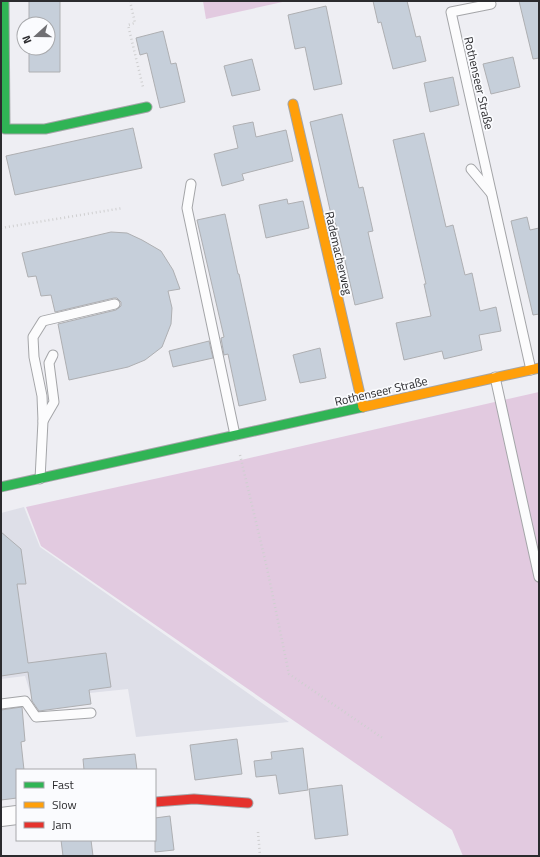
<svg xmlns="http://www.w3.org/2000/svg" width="540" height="857" viewBox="0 0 540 857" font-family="'Titillium Web',sans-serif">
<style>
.built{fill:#dedfe8}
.green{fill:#e2cae0}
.building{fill:#c6cfda;stroke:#aeafb2}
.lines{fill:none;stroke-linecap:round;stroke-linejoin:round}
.lane-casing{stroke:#a4a5a8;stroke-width:11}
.street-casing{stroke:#a4a5a8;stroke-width:20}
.fast-casing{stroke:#a4a5a8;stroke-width:11}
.slow-casing{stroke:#a4a5a8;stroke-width:11}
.jam-casing{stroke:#a4a5a8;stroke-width:11}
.path{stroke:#cfcfd0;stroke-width:2.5;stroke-dasharray:1 3;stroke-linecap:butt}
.lane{stroke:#fcfcfd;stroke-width:9}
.street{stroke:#fcfcfd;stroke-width:18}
.fast{stroke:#30b455;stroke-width:9}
.slow{stroke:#ff9f0a;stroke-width:9}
.jam{stroke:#e5322d;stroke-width:9}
.labels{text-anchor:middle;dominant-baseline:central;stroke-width:3.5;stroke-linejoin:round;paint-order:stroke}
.street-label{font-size:12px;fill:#2b2b2e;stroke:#fafbfe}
</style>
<rect width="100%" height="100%" fill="#eeeef3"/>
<polygon class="built" points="24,507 40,547 289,722 136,737 128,689 32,699 25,676 1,679 1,513"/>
<g class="green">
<polygon points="203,1 287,1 206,19"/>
<polygon points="539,392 539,856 463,856 452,830 41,546 26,507 241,460"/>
</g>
<g class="building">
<polygon points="29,1 60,1 60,72 29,72 29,48 48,48 48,24 29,24"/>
<polygon points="373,1 407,1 416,37 420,36 426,61 393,69 381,22 378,23"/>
<polygon points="519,1 539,1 539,58 533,59"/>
<polygon points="326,6 342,84 314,90 305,47 295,49 288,15"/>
<polygon points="163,31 171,64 176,63 185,102 160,108 147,53 140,55 136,38"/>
<polygon points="513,57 520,87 491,94 483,64"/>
<polygon points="252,59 260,90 232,96 224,66"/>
<polygon points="453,77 459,105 430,112 424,83"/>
<polygon points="342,114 359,188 363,187 373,231 368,232 383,298 355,305 340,239 335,222 333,223 310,122"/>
<polygon points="253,122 256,137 286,130 293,161 242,174 244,180 222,186 214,154 238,148 233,126"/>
<polygon points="133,128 142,168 15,195 6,156"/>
<polygon points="424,133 446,227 453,225 465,275 472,273 480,311 496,307 501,331 479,335 482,350 444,359 442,351 404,360 396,323 431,316 424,284 426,284 393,140"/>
<polygon points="287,199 288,204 303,201 309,228 266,238 259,205"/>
<polygon points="225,214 238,274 239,274 266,400 239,406 228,354 224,355 221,338 224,337 197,220"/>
<polygon points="527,217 530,230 539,228 539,314 533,315 511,221"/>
<polygon points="111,232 127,233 142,240 161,251 173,270 180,289 168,291 172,308 171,324 162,347 145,360 128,367 69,380 58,324 116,310 121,306 121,302 117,298 114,298 55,312 51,295 41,296 36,276 28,277 22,253"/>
<polygon points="209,341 213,358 173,367 169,351"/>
<polygon points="320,348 326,378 300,383 293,355"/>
<polygon points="1,532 21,549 26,584 17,584 28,663 106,653 111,687 89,690 91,704 39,711 32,701 28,672 1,676"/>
<polygon points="22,707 25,741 21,742 24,770 17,770 17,798 1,800 1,710"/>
<polygon points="237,739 242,774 195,780 190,745"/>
<polygon points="303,748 308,790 279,794 276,775 256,777 254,761 272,759 271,752"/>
<polygon points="135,754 137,770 84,770 83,759"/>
<polygon points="342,785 348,835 315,839 309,789"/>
<polygon points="170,816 174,850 155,852 155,818"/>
<polygon points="61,840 91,840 93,856 63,856"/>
</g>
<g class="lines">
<g class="lane-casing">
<g id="lane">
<polyline points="491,4 451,12 531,370"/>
<polyline points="471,169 491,193"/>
<polyline points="191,184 187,208 235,435"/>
<polyline points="495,377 539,577"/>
<polyline points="43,421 54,402 49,363 53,355"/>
<polyline points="40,479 43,421 42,396 34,357 33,337 43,321 115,304"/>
<polyline points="1,704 25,701 36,717 91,713"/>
</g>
</g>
<g class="street-casing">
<polyline id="street" points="1,817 17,815"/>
</g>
<g class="fast-casing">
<g id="fast">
<polyline points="4,1 5,129 45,129 147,107"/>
<polyline points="1,487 363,407"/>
</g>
</g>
<g class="slow-casing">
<g id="slow">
<polyline points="293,104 363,407"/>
<polyline points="363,407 539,368"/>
</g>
</g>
<g class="jam-casing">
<polyline id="jam" points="155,802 194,799 248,803"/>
</g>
<g class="path">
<polyline points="130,1 135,23 128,25 143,87"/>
<polyline points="1,228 123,208"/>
<polyline points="240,455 267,568 289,674 384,739"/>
<polyline points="258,832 260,856"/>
</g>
<use href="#lane" class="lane"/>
<use href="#street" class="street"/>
<use href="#fast" class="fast"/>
<use href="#slow" class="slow"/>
<use href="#jam" class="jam"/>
</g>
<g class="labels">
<g class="street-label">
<text transform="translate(479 83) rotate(77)">Rothenseer Straße</text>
<text transform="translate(339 253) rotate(77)">Rademacherweg</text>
<text transform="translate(381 391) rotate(-13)">Rothenseer Straße</text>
</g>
</g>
<rect width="540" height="857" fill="none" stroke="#2b2b2e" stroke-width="4"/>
<rect x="16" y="769" width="140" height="72" fill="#fafbfe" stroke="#a7a8ab"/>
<rect x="24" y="782" width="20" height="6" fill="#30b455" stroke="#a7a8ab"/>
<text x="52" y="789" font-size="12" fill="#2b2b2e">Fast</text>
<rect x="24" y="802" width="20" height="6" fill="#ff9f0a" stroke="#a7a8ab"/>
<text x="52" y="809" font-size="12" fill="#2b2b2e">Slow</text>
<rect x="24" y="822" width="20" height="6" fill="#e5322d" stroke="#a7a8ab"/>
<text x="52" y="829" font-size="12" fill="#2b2b2e">Jam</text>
<g transform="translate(36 36) rotate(249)"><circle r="19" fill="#fafbfe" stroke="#a7a8ab"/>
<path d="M0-3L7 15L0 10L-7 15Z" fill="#6f6f73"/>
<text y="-6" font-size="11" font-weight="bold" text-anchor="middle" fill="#2b2b2e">N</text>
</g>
</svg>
